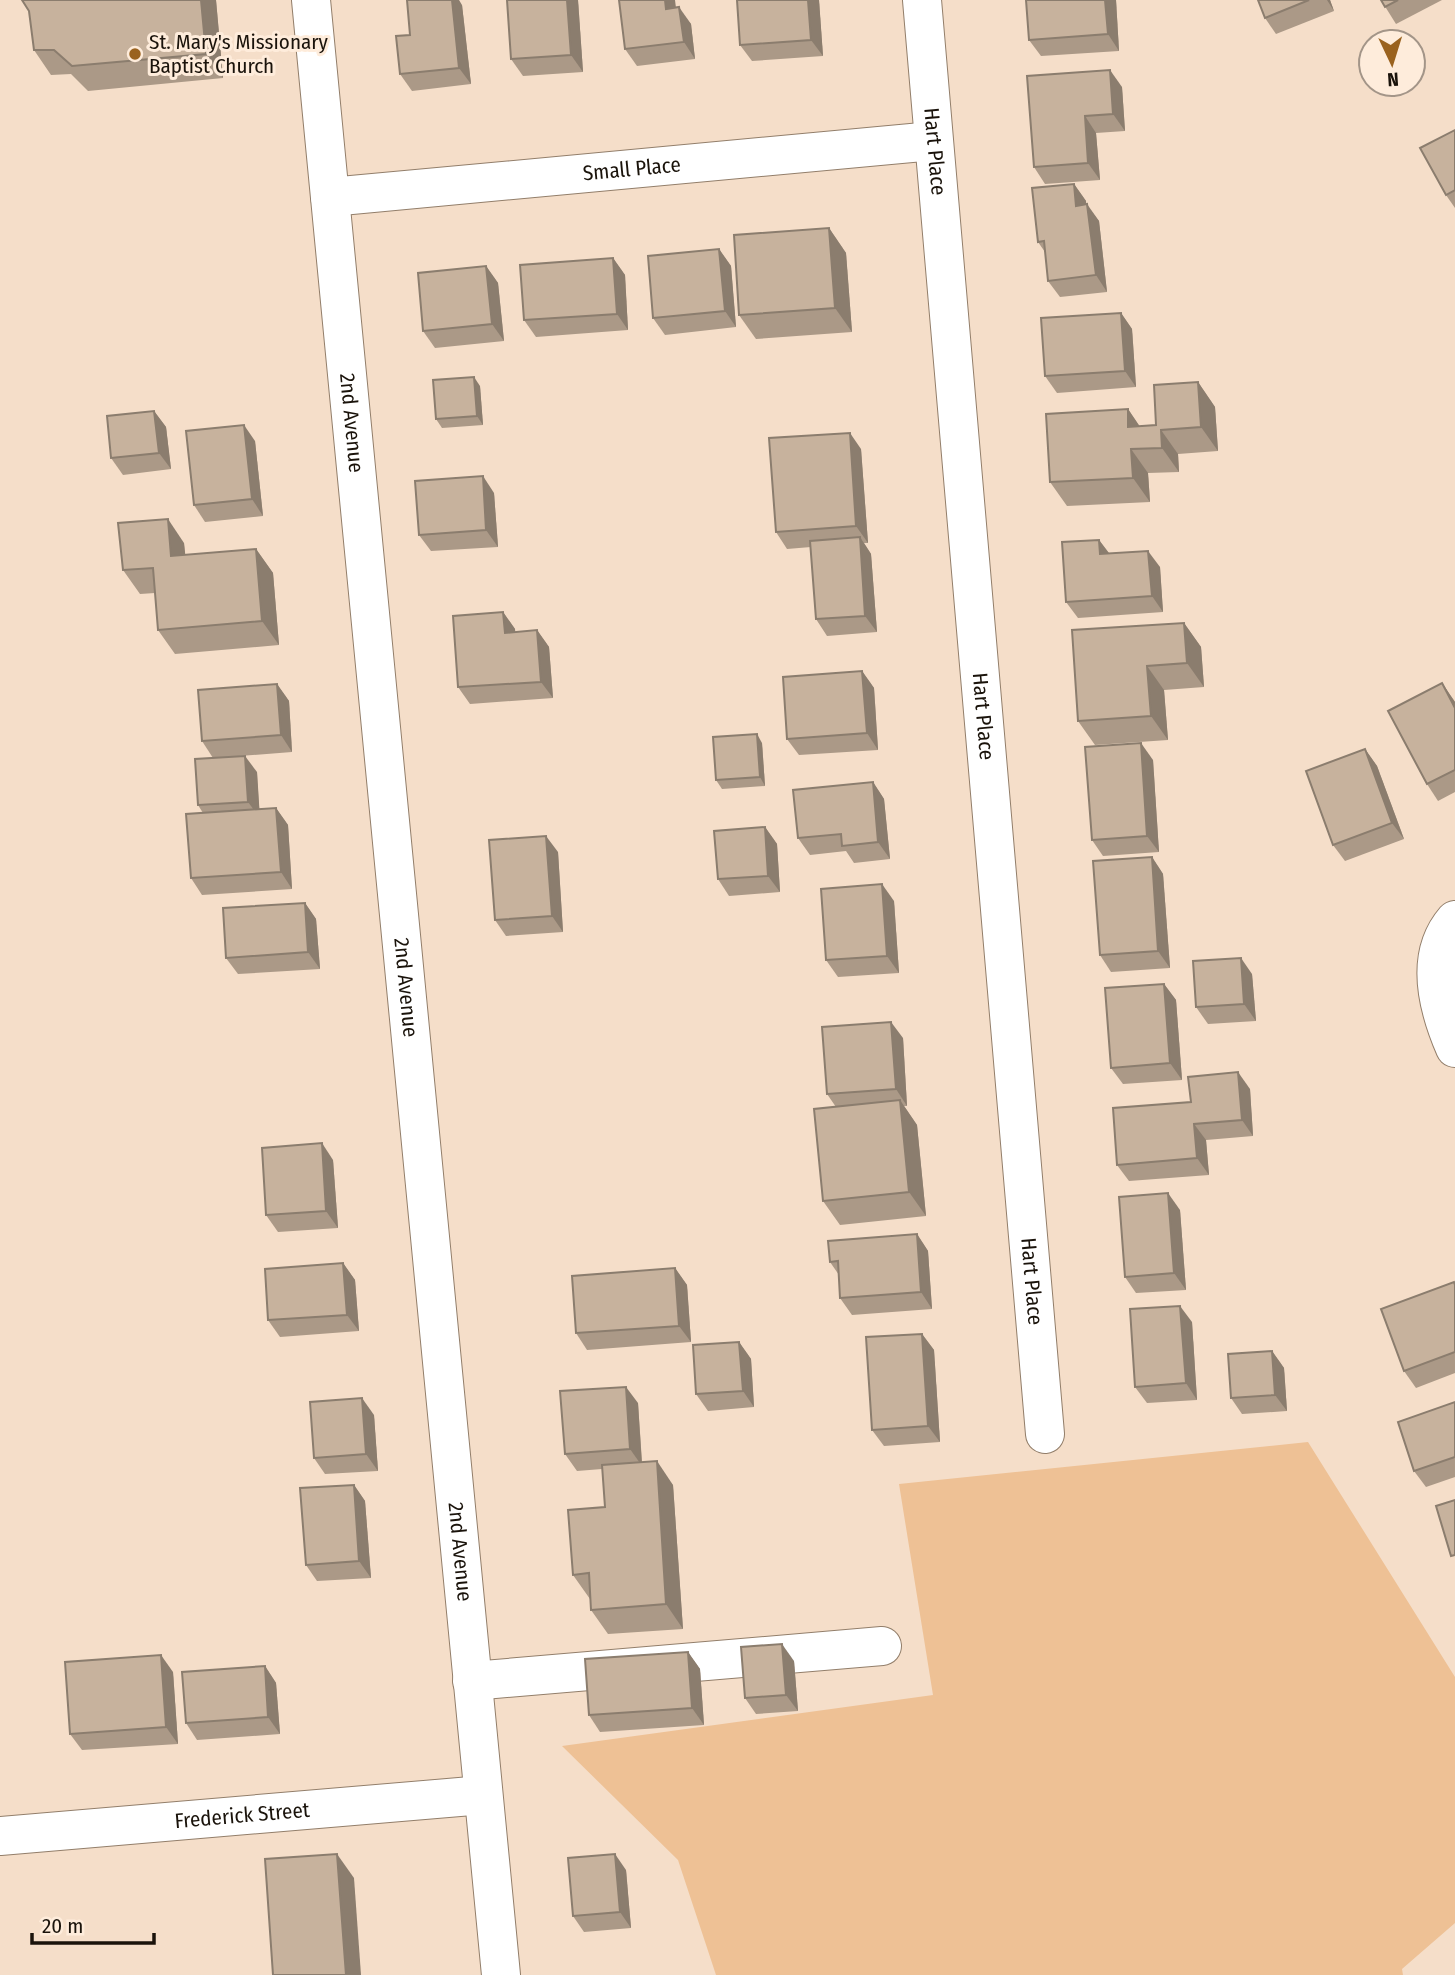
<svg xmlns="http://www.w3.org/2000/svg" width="1455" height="1975" viewBox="0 0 1455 1975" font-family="'Fira Sans Condensed',sans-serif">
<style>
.green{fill:#eec195}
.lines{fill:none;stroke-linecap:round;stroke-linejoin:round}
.minor-casing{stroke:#927e6a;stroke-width:40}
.minor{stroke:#fff;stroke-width:38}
.wall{fill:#ab9987}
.shaded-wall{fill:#8b7d6e}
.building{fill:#c7b29d;stroke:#8b7d6e;stroke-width:2}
.poi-dot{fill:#9a621e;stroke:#feecdb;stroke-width:2.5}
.labels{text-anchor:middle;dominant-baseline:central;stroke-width:6;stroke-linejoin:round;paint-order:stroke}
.poi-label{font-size:21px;fill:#1a130b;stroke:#feecdb;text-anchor:start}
.street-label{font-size:21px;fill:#1a130b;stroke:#feecdb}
</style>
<rect width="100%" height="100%" fill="#f5dec9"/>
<polygon class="green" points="1308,1442 1455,1677 1455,1923 1402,1969 1403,1975 716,1975 678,1860 562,1746 933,1695 899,1484"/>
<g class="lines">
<g class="minor-casing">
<g id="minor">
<path id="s1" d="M311,0l190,1975"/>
<path id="s2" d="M922,0l123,1434"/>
<path id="s3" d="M330,197l603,-56"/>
<path d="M1455,920c-31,36 -17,89 0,128"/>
<polyline points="472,1681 882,1646"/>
<path id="s4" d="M0,1836l483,-41"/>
</g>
</g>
<use href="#minor" class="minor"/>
</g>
<g class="wall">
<polygon points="216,0 223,78 88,91 71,74 51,75 34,50"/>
<polygon points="578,0 583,72 523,76 511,59"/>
<polygon points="819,0 823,56 752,61 740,45"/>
<polygon points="1026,0 1116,0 1119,51 1041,56 1029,40"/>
<polygon points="1258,0 1330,0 1334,11 1276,34 1265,18"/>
<polygon points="1381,0 1442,0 1396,24"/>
<polygon points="462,5 471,84 412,91 400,74 410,35"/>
<polygon points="676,7 691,24 695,59 637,66 625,49"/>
<polygon points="1027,76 1122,87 1125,131 1096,133 1100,180 1045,184 1034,167"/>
<polygon points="1455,130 1455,208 1446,195"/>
<polygon points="1074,184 1086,201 1086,205 1099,221 1107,292 1060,297 1048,281 1045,252 1038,242"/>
<polygon points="829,228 846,253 852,332 756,339 739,315"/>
<polygon points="719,249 731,266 736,327 665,335 653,318"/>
<polygon points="613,258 625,275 628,330 536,337 524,320"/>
<polygon points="486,266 498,283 504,341 435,348 423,331"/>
<polygon points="1121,313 1132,329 1136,387 1057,393 1045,376"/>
<polygon points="1198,382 1215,407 1218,451 1178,454 1179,472 1148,473 1150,502 1067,506 1050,482 1128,409 1139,426 1156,425"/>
<polygon points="480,386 483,425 442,428 436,419"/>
<polygon points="154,411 166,427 171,469 123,475 111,458"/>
<polygon points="255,441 263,516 205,522 194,505"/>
<polygon points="861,449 868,543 864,543 871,554 877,632 827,636 816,619 811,547 787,549 776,532"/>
<polygon points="494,493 498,547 431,551 419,535"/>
<polygon points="1099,540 1109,553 1160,567 1163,612 1078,618 1066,602"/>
<polygon points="184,543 185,555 256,549 273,573 279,645 175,654 158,630 155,593 140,594 123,570"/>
<polygon points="503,612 515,629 515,632 537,630 549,647 553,698 470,704 458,687"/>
<polygon points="1184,623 1201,647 1204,687 1164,690 1168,740 1095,745 1078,721"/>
<polygon points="862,671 874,688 878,750 799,755 787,739"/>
<polygon points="1442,683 1455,702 1455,792 1438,801 1427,784"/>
<polygon points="277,684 289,701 292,752 213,758 202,741"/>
<polygon points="762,743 765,786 722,789 716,780"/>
<polygon points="1365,749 1377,766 1404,839 1345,861 1333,845"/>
<polygon points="1153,760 1159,852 1103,856 1092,840"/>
<polygon points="257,772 259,809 276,808 288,825 292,889 202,895 191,878 203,813 198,805"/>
<polygon points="873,782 884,799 890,859 854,863 846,851 810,855 798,838"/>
<polygon points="765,827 777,844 780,892 729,896 718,879"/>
<polygon points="558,852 563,932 506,936 495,920"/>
<polygon points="1152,857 1163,874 1170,968 1111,972 1100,955"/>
<polygon points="894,901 899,973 838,977 826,960"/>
<polygon points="305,903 316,919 320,969 238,974 226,958"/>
<polygon points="1252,974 1256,1021 1208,1024 1196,1007"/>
<polygon points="1164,984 1176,1000 1182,1080 1123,1084 1111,1068"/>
<polygon points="903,1038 907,1106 904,1106 917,1125 926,1216 840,1225 823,1201 836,1107 827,1094"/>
<polygon points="1250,1089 1253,1136 1206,1140 1209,1175 1129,1181 1117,1165 1191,1102"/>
<polygon points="333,1160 338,1228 278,1232 266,1215"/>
<polygon points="1180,1210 1186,1290 1136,1293 1125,1277"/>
<polygon points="917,1234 928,1251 932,1309 852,1315 840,1298 839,1275 830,1262"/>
<polygon points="343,1263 355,1280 359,1331 280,1337 268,1320"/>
<polygon points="675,1268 687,1285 691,1342 587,1350 576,1333"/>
<polygon points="1454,1282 1455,1284 1455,1373 1416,1388 1404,1371"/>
<polygon points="1192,1322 1197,1400 1147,1403 1135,1387"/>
<polygon points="922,1334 934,1350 940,1442 884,1446 872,1430"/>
<polygon points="739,1342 751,1359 754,1407 708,1411 696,1394"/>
<polygon points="1272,1351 1284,1368 1287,1411 1242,1414 1231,1398"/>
<polygon points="1455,1402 1455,1477 1426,1487 1414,1471"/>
<polygon points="638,1403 642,1462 673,1485 683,1629 608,1634 591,1610 591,1599 590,1599 573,1575 605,1507 602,1469 577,1471 565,1454"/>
<polygon points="374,1415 378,1471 325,1474 314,1458"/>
<polygon points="354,1485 365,1501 371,1578 317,1581 306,1565"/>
<polygon points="688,1652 700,1669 704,1725 600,1732 589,1715"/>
<polygon points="794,1661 798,1711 756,1714 745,1698"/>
<polygon points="265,1666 276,1683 280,1734 197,1740 186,1723"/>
<polygon points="173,1672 178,1744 82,1750 70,1734"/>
<polygon points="626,1870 631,1928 584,1932 573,1916"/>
</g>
<g class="shaded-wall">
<polygon points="201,0 216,0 223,78 206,54"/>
<polygon points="452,0 459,0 462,5 471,84 459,68"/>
<polygon points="567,0 578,0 583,72 571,55"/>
<polygon points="665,0 675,0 678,25 666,9"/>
<polygon points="808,0 819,0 823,56 811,40"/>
<polygon points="1105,0 1116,0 1119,51 1108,34"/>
<polygon points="1327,0 1330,0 1334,11"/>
<polygon points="679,7 691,24 695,59 684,42"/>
<polygon points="1110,70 1122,87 1125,131 1113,114"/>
<polygon points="1085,116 1096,133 1100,180 1088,163"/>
<polygon points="1074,184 1086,201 1088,223 1076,206"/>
<polygon points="1087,204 1099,221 1107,292 1096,275"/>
<polygon points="829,228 846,253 852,332 835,308"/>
<polygon points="719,249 731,266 736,327 725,311"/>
<polygon points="613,258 625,275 628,330 617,314"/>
<polygon points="486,266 498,283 504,341 492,324"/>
<polygon points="1121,313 1132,329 1136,387 1125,371"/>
<polygon points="474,377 480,386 483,425 477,416"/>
<polygon points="1198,382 1215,407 1218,451 1201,427"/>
<polygon points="1128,409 1145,434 1128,427"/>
<polygon points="154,411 166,427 171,469 159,453"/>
<polygon points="244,425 255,441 263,516 252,499"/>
<polygon points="1161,430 1178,454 1179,472 1162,448"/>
<polygon points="850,433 861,449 868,543 856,526"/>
<polygon points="1131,449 1148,473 1150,502 1133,478"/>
<polygon points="483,476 494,493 498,547 486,530"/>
<polygon points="168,519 184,543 188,580 171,556"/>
<polygon points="860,537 871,554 877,632 865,616"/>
<polygon points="1099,540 1111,556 1100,554"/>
<polygon points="256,549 273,573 279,645 262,621"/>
<polygon points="1148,551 1160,567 1163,612 1152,596"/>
<polygon points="503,612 515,629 517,649 505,633"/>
<polygon points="1184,623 1201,647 1204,687 1187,663"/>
<polygon points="537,630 549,647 553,698 541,682"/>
<polygon points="1147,666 1164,690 1168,740 1151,716"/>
<polygon points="862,671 874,688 878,750 867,733"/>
<polygon points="1442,683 1455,702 1455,708"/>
<polygon points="277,684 289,701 292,752 281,735"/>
<polygon points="757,734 762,743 765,786 760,777"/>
<polygon points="1141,743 1153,760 1159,852 1147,836"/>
<polygon points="1365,749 1377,766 1404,839 1392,823"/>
<polygon points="245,756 257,772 260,818 248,802"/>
<polygon points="873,782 884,799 890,859 878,842"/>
<polygon points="276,808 288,825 292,889 281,872"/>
<polygon points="765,827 777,844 780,892 768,876"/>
<polygon points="546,836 558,852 563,932 552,916"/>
<polygon points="1152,857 1163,874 1170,968 1158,951"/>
<polygon points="882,884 894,901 899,973 887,956"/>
<polygon points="305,903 316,919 320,969 308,952"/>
<polygon points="1241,958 1252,974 1256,1021 1244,1004"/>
<polygon points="1164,984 1176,1000 1182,1080 1170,1063"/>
<polygon points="891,1022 903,1038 907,1106 896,1089"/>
<polygon points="1238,1072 1250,1089 1253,1136 1242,1120"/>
<polygon points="900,1100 917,1125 926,1216 909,1192"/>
<polygon points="1194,1124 1206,1140 1209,1175 1197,1158"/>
<polygon points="322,1143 333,1160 338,1228 326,1211"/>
<polygon points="1168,1193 1180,1210 1186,1290 1174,1273"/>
<polygon points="917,1234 928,1251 932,1309 921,1292"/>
<polygon points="343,1263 355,1280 359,1331 347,1315"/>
<polygon points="675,1268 687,1285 691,1342 679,1326"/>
<polygon points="1180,1306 1192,1322 1197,1400 1186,1383"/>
<polygon points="922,1334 934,1350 940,1442 928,1426"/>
<polygon points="739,1342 751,1359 754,1407 743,1391"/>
<polygon points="1272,1351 1284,1368 1287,1411 1275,1395"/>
<polygon points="626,1387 638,1403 642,1466 630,1449"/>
<polygon points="362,1398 374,1415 378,1471 366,1454"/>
<polygon points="657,1461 673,1485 683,1629 666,1604"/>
<polygon points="354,1485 365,1501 371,1578 359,1561"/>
<polygon points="782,1644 794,1661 798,1711 786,1695"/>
<polygon points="688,1652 700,1669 704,1725 692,1708"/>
<polygon points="161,1655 173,1672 178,1744 166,1727"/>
<polygon points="265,1666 276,1683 280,1734 268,1717"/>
<polygon points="337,1854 354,1878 361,1975 346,1975"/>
<polygon points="615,1854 626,1870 631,1928 620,1912"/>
</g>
<g class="building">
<polygon points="22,0 201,0 206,54 72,66 54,50 34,50 29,11"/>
<polygon points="407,0 452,0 459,68 400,74 396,36 410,35"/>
<polygon points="507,0 567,0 571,55 511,59"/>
<polygon points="619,0 665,0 666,9 679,7 684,42 625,49"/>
<polygon points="737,0 808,0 811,40 740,45"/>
<polygon points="1026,0 1105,0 1108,34 1029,40"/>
<polygon points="1258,0 1309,0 1265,18"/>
<polygon points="1381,0 1398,0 1385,7"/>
<polygon points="1110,70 1113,114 1085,116 1088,163 1034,167 1027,76"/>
<polygon points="1455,130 1455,190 1446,195 1420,148"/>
<polygon points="1074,184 1076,206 1087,204 1096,275 1048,281 1044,241 1038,242 1032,188"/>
<polygon points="829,228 835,308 739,315 734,235"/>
<polygon points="719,249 725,311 653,318 648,256"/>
<polygon points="613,258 617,314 524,320 520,265"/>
<polygon points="486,266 492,324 423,331 418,273"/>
<polygon points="1121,313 1125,371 1045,376 1041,318"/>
<polygon points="474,377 477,416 436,419 433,380"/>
<polygon points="1198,382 1201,427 1161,430 1162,448 1131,449 1133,478 1050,482 1046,414 1128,409 1128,427 1156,425 1154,385"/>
<polygon points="154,411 159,453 111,458 107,416"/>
<polygon points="244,425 252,499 194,505 186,431"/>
<polygon points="850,433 856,526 776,532 769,438"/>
<polygon points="483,476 486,530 419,535 415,481"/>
<polygon points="168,519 171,556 256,549 262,621 158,630 153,568 123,570 118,523"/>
<polygon points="860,537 865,616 816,619 810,541"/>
<polygon points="1099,540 1100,554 1148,551 1152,596 1066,602 1062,542"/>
<polygon points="503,612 505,633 537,630 541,682 458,687 453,616"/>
<polygon points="1184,623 1187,663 1147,666 1151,716 1078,721 1072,630"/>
<polygon points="862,671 867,733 787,739 783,677"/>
<polygon points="1442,683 1455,708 1455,770 1427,784 1388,711"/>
<polygon points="277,684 281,735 202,741 198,690"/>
<polygon points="757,734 760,777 716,780 713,737"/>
<polygon points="1141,743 1147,836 1092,840 1085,747"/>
<polygon points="1365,749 1392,823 1333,845 1306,771"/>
<polygon points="245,756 248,802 198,805 195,759"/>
<polygon points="873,782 878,842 842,846 841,834 798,838 793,790"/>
<polygon points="276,808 281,872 191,878 186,814"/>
<polygon points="765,827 768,876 718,879 714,831"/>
<polygon points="546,836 552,916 495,920 489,840"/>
<polygon points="1152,857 1158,951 1100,955 1093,861"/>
<polygon points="882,884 887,956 826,960 821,889"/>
<polygon points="305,903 308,952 226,958 223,908"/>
<polygon points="1241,958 1244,1004 1196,1007 1193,961"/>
<polygon points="1164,984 1170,1063 1111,1068 1105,988"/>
<polygon points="891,1022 896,1089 827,1094 822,1027"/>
<polygon points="1238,1072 1242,1120 1194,1124 1197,1158 1117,1165 1113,1108 1191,1102 1188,1077"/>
<polygon points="900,1100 909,1192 823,1201 814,1109"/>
<polygon points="322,1143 326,1211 266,1215 262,1148"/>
<polygon points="1168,1193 1174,1273 1125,1277 1119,1197"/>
<polygon points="917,1234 921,1292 840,1298 838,1261 830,1262 828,1241"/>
<polygon points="343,1263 347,1315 268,1320 265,1269"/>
<polygon points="675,1268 679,1326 576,1333 572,1276"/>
<polygon points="1454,1282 1455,1285 1455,1352 1404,1371 1381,1309"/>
<polygon points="1180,1306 1186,1383 1135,1387 1130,1309"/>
<polygon points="922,1334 928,1426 872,1430 866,1337"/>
<polygon points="739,1342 743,1391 696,1394 693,1345"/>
<polygon points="1272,1351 1275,1395 1231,1398 1228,1354"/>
<polygon points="626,1387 630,1449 565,1454 560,1391"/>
<polygon points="362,1398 366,1454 314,1458 310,1402"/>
<polygon points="1455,1402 1455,1457 1414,1471 1398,1422"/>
<polygon points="657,1461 666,1604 591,1610 589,1573 573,1575 568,1510 605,1507 602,1465"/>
<polygon points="354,1485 359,1561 306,1565 300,1488"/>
<polygon points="1455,1500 1455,1555 1451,1556 1436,1506"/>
<polygon points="782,1644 786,1695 745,1698 741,1647"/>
<polygon points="688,1652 692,1708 589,1715 585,1659"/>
<polygon points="161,1655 166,1727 70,1734 65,1662"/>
<polygon points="265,1666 268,1717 186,1723 182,1672"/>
<polygon points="337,1854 346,1975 273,1975 265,1859"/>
<polygon points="615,1854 620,1912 573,1916 568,1858"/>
</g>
<circle class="poi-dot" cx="135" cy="54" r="7"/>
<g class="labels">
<g class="poi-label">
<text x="149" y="42">St. Mary's Missionary<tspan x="149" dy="24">Baptist Church</tspan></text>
</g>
<g class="street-label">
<text stroke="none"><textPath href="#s2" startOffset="152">Hart Place</textPath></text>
<text stroke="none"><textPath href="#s3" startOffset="303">Small Place</textPath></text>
<text stroke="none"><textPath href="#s1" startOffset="425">2nd Avenue</textPath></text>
<text stroke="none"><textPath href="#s2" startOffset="719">Hart Place</textPath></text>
<text stroke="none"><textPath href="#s1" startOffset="992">2nd Avenue</textPath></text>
<text stroke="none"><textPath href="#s2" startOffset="1286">Hart Place</textPath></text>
<text stroke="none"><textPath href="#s1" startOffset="1559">2nd Avenue</textPath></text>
<text stroke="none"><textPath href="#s4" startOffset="243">Frederick Street</textPath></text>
</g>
</g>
<g transform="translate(1392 63) rotate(176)"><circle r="33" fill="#feecdb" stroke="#a39588" stroke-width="2"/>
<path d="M0-5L12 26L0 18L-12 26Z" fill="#9a621e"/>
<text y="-10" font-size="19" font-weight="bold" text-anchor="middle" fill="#1a130b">N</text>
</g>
<path d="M32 1933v10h122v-10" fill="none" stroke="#1a130b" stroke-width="3.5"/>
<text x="42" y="1933" font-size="21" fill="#1a130b" stroke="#feecdb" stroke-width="5" paint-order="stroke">20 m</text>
</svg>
